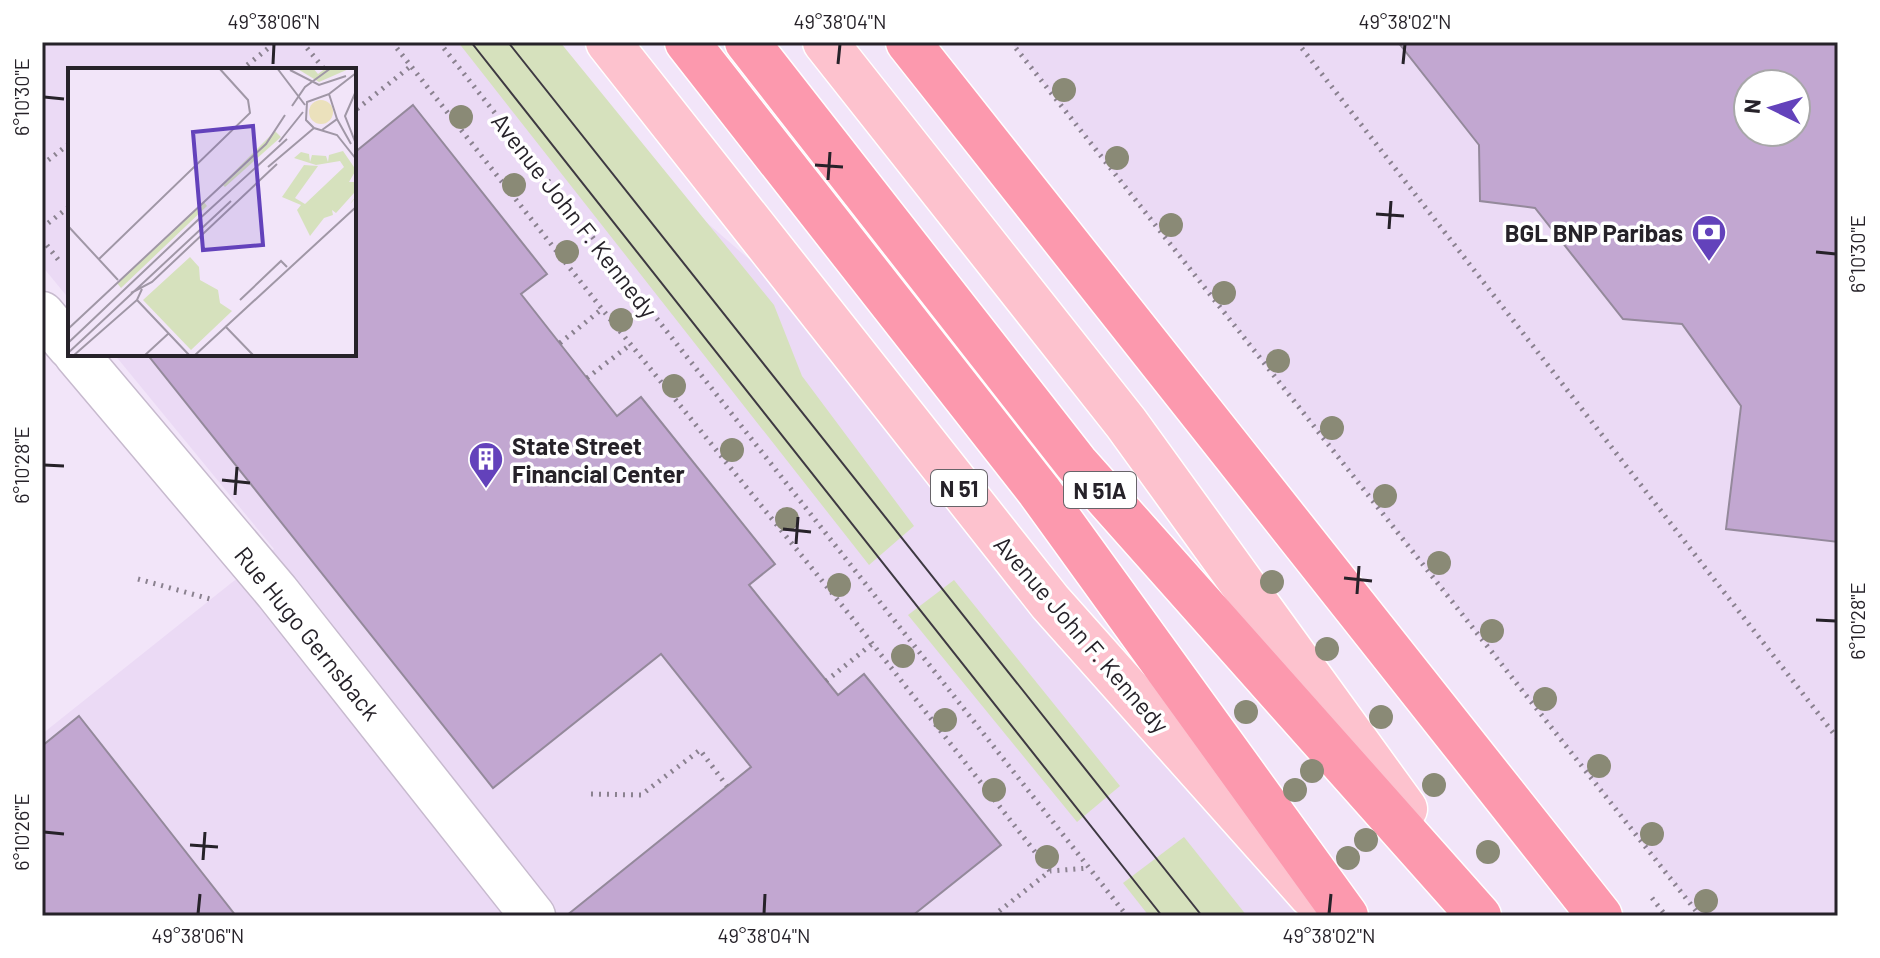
<svg xmlns="http://www.w3.org/2000/svg" width="1880" height="958" viewBox="0 0 1880 958" font-family="Barlow,sans-serif">
<style>
.built{fill:#ebdaf5;fill-rule:evenodd}
.green{fill:#d6e1bd}
.building{fill:#c2a7d1;stroke:#94899b;stroke-width:2;fill-rule:evenodd}
.lines{fill:none;stroke-linecap:round;stroke-linejoin:round}
.minor-casing{stroke:#c7bace;stroke-width:47}
.major-casing{stroke:#fff;stroke-width:47}
.highway-casing{stroke:#fff;stroke-width:47}
.path{stroke:#8a818f;stroke-width:5;stroke-dasharray:2 6;stroke-linecap:butt}
.minor{stroke:#fff;stroke-width:44}
.major{stroke:#fdc2ce;stroke-width:44}
.highway{stroke:#fc99ae;stroke-width:44}
.tram{stroke:#3e3942;stroke-width:2}
.tree{fill:#8a8a76}
.ticks{fill:none;stroke:#262229;stroke-width:3}
.labels{text-anchor:middle;dominant-baseline:central;stroke-width:7;stroke-linejoin:round;paint-order:stroke}
.shield{fill:#fff;stroke:#676469;stroke-width:2}
.shield-label{font-size:22px;font-weight:bold;fill:#262229}
.street-label{font-size:24px;fill:#262229;stroke:#fff}
.poi-label{font-size:24px;font-weight:bold;fill:#262229;stroke:#fff;text-anchor:end}
.inset-road{fill:none;stroke:#a097a6;stroke-width:2}
.view{fill:#6342bb;fill-opacity:0.15;stroke:#6342bb;stroke-width:4}
.inset-edge{fill:none;stroke:#262229;stroke-width:4}
.neatline{fill:none;stroke:#262229;stroke-width:3}
.ticks-label{font-size:20px;text-anchor:middle;fill:#262229}
</style>
<rect width="100%" height="100%" fill="#f2e5f9"/>
<g class="built">
<polygon points="42,42 498,42 838,336 1330,916 42,916 42,734 274,549 114,354 354,354 354,70 70,70 70,300 42,266"/>
<path d="M1011,42h827v874h-138zM1748,84h48v48h-48z"/>
</g>
<g class="green">
<polygon points="458,42 560,42 774,305 802,376 914,526 869,565"/>
<polygon points="954,580 1120,786 1077,822 908,615"/>
<polygon points="1184,837 1247,916 1149,916 1123,883"/>
</g>
<g class="building">
<path d="M1398,42h440v500l-112,-13 15,-123 -59,-82 -59,-5 -88,-111 -55,-7 -1,-56zM1748,84h48v48h-48z"/>
<polygon points="413,105 547,274 521,294 587,378 617,416 641,397 775,564 749,585 838,695 864,674 1001,845 912,916 566,916 751,767 661,654 493,788 147,354 354,354 354,153"/>
<polygon points="79,716 138,791 236,916 42,916 42,746"/>
</g>
<g class="lines">
<g class="minor-casing">
<g id="minor">
<polyline points="42,314 70,347"/>
<polyline points="76,354 277,592 533,916"/>
</g>
</g>
<g class="major-casing">
<g id="major">
<polyline points="608,42 1050,602 1311,895"/>
<polyline points="825,42 1126,423 1405,809"/>
</g>
</g>
<g class="highway-casing">
<g id="highway">
<polyline points="687,42 1039,491 1346,916"/>
<polyline points="747,42 1076,463 1479,916"/>
<polyline points="908,42 1600,916"/>
</g>
</g>
<g class="path">
<polyline points="302,42 325,70"/>
<polyline points="392,42 602,309 853,619 1050,871"/>
<polyline points="439,42 1127,916"/>
<polyline points="1011,42 1700,916"/>
<polyline points="1297,42 1838,739"/>
<polyline points="241,70 276,42"/>
<polyline points="354,105 357,109 354,111"/>
<polyline points="357,109 411,66"/>
<polyline points="42,165 70,143"/>
<polyline points="42,228 70,206"/>
<polyline points="42,239 60,262"/>
<polyline points="560,343 602,309"/>
<polyline points="587,378 631,344"/>
<polyline points="138,579 210,599"/>
<polyline points="826,681 872,644"/>
<polyline points="591,794 641,795 700,750 727,786"/>
<polyline points="1652,898 1666,916"/>
<polyline points="993,916 1050,871 1089,868"/>
</g>
<use href="#minor" class="minor"/>
<use href="#major" class="major"/>
<use href="#highway" class="highway"/>
<g class="tram">
<polyline points="471,42 1162,916"/>
<polyline points="508,42 1202,916"/>
</g>
</g>
<g class="tree">
<circle cx="1064" cy="90" r="12"/>
<circle cx="461" cy="117" r="12"/>
<circle cx="1117" cy="158" r="12"/>
<circle cx="514" cy="185" r="12"/>
<circle cx="1171" cy="225" r="12"/>
<circle cx="567" cy="252" r="12"/>
<circle cx="1224" cy="293" r="12"/>
<circle cx="621" cy="320" r="12"/>
<circle cx="1278" cy="361" r="12"/>
<circle cx="674" cy="386" r="12"/>
<circle cx="1332" cy="428" r="12"/>
<circle cx="732" cy="450" r="12"/>
<circle cx="1385" cy="496" r="12"/>
<circle cx="787" cy="519" r="12"/>
<circle cx="1439" cy="563" r="12"/>
<circle cx="1272" cy="582" r="12"/>
<circle cx="839" cy="585" r="12"/>
<circle cx="1492" cy="631" r="12"/>
<circle cx="1327" cy="649" r="12"/>
<circle cx="903" cy="656" r="12"/>
<circle cx="1545" cy="699" r="12"/>
<circle cx="1246" cy="712" r="12"/>
<circle cx="1381" cy="717" r="12"/>
<circle cx="945" cy="720" r="12"/>
<circle cx="1599" cy="766" r="12"/>
<circle cx="1312" cy="771" r="12"/>
<circle cx="1434" cy="785" r="12"/>
<circle cx="994" cy="790" r="12"/>
<circle cx="1295" cy="790" r="12"/>
<circle cx="1652" cy="834" r="12"/>
<circle cx="1366" cy="840" r="12"/>
<circle cx="1488" cy="852" r="12"/>
<circle cx="1047" cy="857" r="12"/>
<circle cx="1348" cy="858" r="12"/>
<circle cx="1706" cy="901" r="12"/>
</g>
<path class="ticks" d="M273,64l1,-20M838,64l2,-20M1403,64l2,-20M44,97l20,2M815,165l28,2M828,180l2,-28M1376,214l28,2M1389,229l2,-28M1816,252l20,2M44,465l20,1M222,480l28,3M235,495l2,-28M783,529l28,3M796,544l2,-27M1344,578l28,3M1357,594l2,-28M1816,620l20,1M44,832l20,2M190,845l28,2M203,860l2,-28M198,914l2,-20M764,914l1,-20M1329,914l2,-20"/>
<defs>
<g id="bank-pin" transform="scale(1.8)"><path d="M0 17L-7.5 6A9.5 9.5 0 1 1 7.5 6Z" fill="#6342bb" stroke="#fff"/><path d="M-6-4H6V4H-6ZM0-2.3a2.3 2.3 0 1 0 0 4.6a2.3 2.3 0 1 0 0-4.6Z" fill="#fff"/></g>
<g id="building-pin" transform="scale(1.8)"><path d="M0 17L-7.5 6A9.5 9.5 0 1 1 7.5 6Z" fill="#6342bb" stroke="#fff"/><path d="M-4-6H4V6H1V3H-1V6H-4ZM-2.5-4.3h1.7v1.8h-1.7ZM.8-4.3h1.7v1.8H.8ZM-2.5-1h1.7V.8h-1.7ZM.8-1h1.7V.8H.8Z" fill="#fff"/></g>
</defs>
<g fill-rule="evenodd">
<use href="#bank-pin" x="1709" y="232"/>
<use href="#building-pin" x="486" y="459"/>
</g>
<g class="labels">
<g class="shield">
<rect x="931" y="470" width="56" height="36" rx="6"/>
<rect x="1064" y="472" width="72" height="36" rx="6"/>
</g>
<g class="shield-label">
<text x="959" y="488">N 51</text>
<text x="1100" y="490">N 51A</text>
</g>
<g class="street-label">
<text transform="translate(575 215) rotate(52)">Avenue John F. Kennedy</text>
<text transform="translate(308 633) rotate(51)">Rue Hugo Gernsback</text>
<text transform="translate(1082 634) rotate(49)">Avenue John F. Kennedy</text>
</g>
<g class="poi-label">
<text x="1683" y="232">BGL BNP Paribas</text>
<text x="512" y="445" text-anchor="start">State Street<tspan x="512" dy="28">Financial Center</tspan></text>
</g>
</g>
<g transform="translate(68 68)">
<rect width="288" height="288" fill="#f2e5f9"/>
<path d="M228,0h17l5,6 8,-6h25l-32,14zM207,63l6,6 -56,50 -3,-3zM275,83l13,19 -7,12h7v15l-4,5 -2,2 5,-7 -1,-4 -18,20 -4,-3 1,5 -9,3 -14,18 -13,-26 4,-5 -19,-8 22,-32 14,1 -23,32 10,6 39,-37 -4,-6 -24,4 -22,-7 7,-6 8,2 1,8 2,-7 14,1 2,6 1,-7zM136,134l3,4 -86,82 -4,-5zM122,189l9,10 1,13 18,10 2,13 12,8 -41,39 -48,-50z" fill="#d6e1bd"/>
<path d="M241 44a12 12 0 1 1 24 0a12 12 0 1 1-24 0Z" fill="#ebe1bc"/>
<path class="inset-road" d="M209,0l28,37M222,2l29,15 27,-9M288,23l-11,25 11,28M261,26l27,-21M224,38l13,-19 26,-19M269,51l14,25M254,62l15,-11 -8,-25 -22,8 -1,18 8,8 23,7 19,24M211,74l24,-30M200,99l46,-39M129,153l90,-82M0,158l50,54M31,191l151,-146 -2,-13 -29,-32M63,225l21,-11 125,-118M69,232l53,56M172,232l41,-39 6,6M157,258l29,30M0,261l198,-185 19,-29M0,275l132,-125M0,285l163,-152M5,288l64,-56 5,-11M76,288l25,-23M126,288l162,-149"/>
<path class="view" d="M185,58l10,119 -60,5 -10,-118z"/>
<rect width="288" height="288" class="inset-edge"/>
</g>
<rect width="1880" height="958" fill="none" stroke="#ffffff" stroke-width="88"/>
<g transform="translate(1772 108) rotate(275)"><circle r="38" fill="#ffffff" stroke="#a8a7a9" stroke-width="2"/>
<path d="M0-6L14 30L0 20L-14 30Z" fill="#6342bb"/>
<text y="-12" font-size="22" font-weight="bold" text-anchor="middle" fill="#262229">N</text>
</g>
<rect x="44" y="44" width="1792" height="870" class="neatline"/>
<g class="ticks-label">
<text x="274" y="29">49°38'06"N</text>
<text x="840" y="29">49°38'04"N</text>
<text x="1405" y="29">49°38'02"N</text>
<text transform="translate(22 97) rotate(-90)" y="7">6°10'30"E</text>
<text transform="translate(1858 254) rotate(-90)" y="7">6°10'30"E</text>
<text transform="translate(22 465) rotate(-90)" y="7">6°10'28"E</text>
<text transform="translate(1858 621) rotate(-90)" y="7">6°10'28"E</text>
<text transform="translate(22 832) rotate(-90)" y="7">6°10'26"E</text>
<text x="198" y="943">49°38'06"N</text>
<text x="764" y="943">49°38'04"N</text>
<text x="1329" y="943">49°38'02"N</text>
</g>
</svg>
